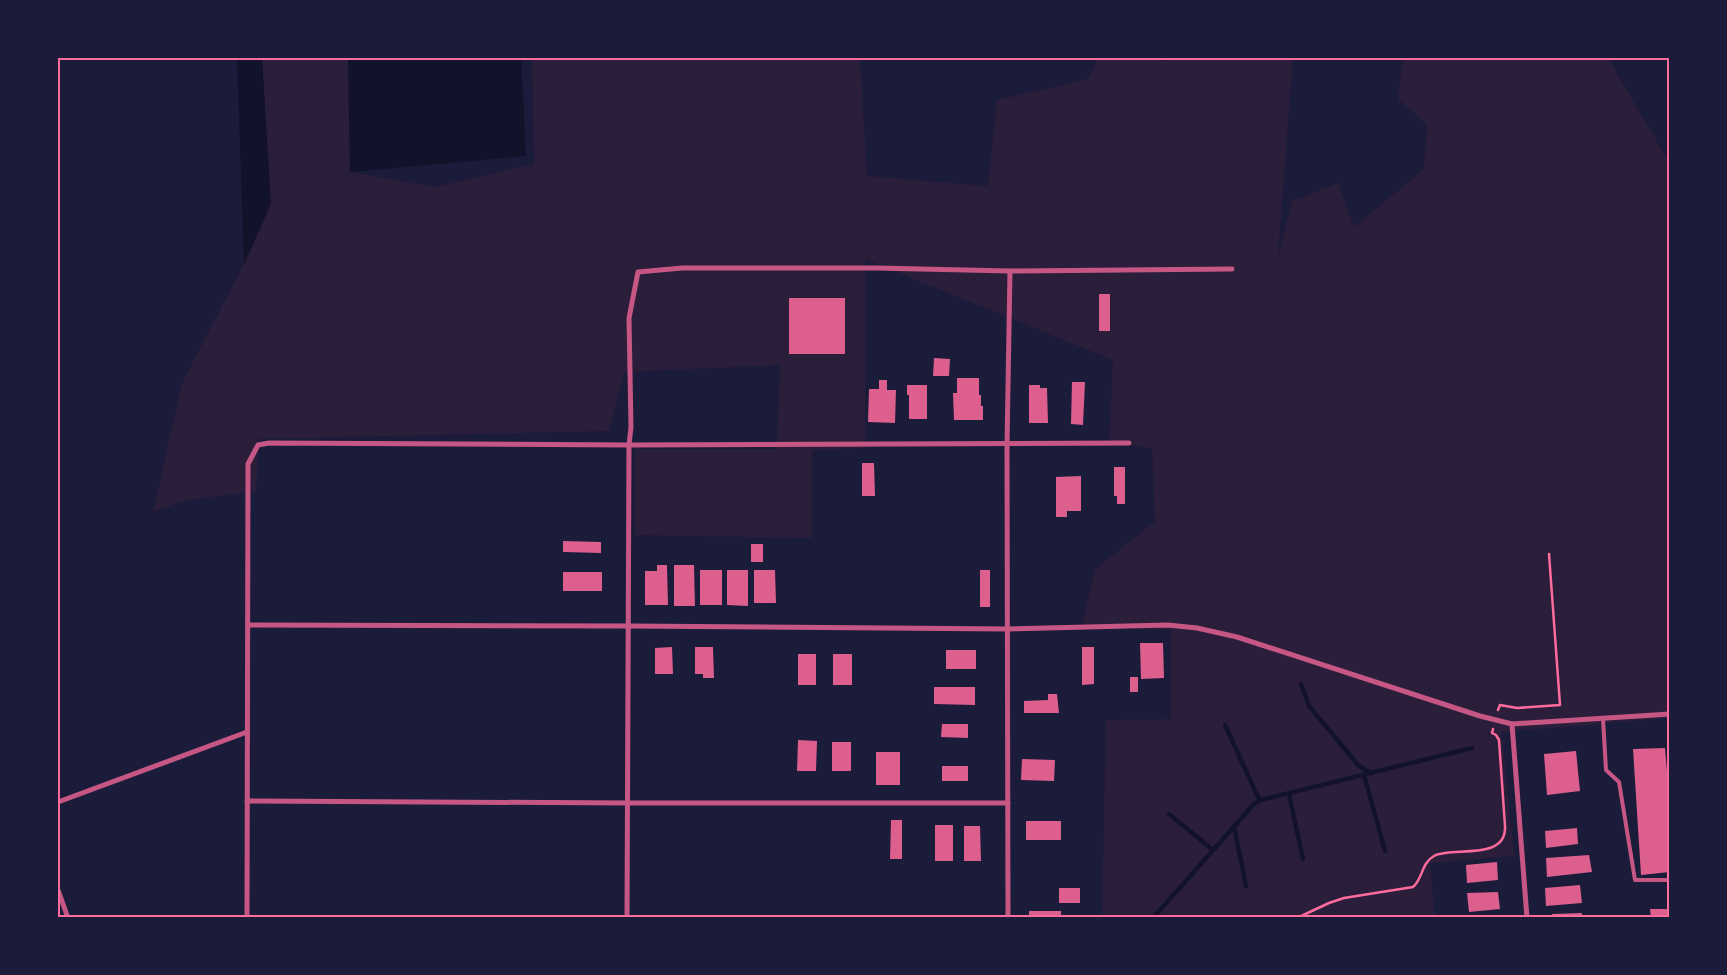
<svg xmlns="http://www.w3.org/2000/svg" width="1727" height="975" viewBox="0 0 1727 975" font-family="'Fira Sans Condensed',sans-serif">
<style>
.green{fill:#2a1e3b}
.water{fill:#12122b}
.lines{fill:none;stroke-linecap:round;stroke-linejoin:round}
.stream{stroke:#12122b;stroke-width:4.5}
.building{fill:#dd5f8e}
.path{stroke:#ff6b9d;stroke-width:2.5}
.service{stroke:#c65784;stroke-width:4}
.minor{stroke:#c65784;stroke-width:5}
.neatline{fill:none;stroke:#ff6b9d;stroke-width:2}
</style>
<rect width="100%" height="100%" fill="#1b1b3a"/>
<polygon class="green" points="262,58 348,58 350,172 435,187 534,164 532,58 860,58 867,176 988,186 997,100 1088,79 1098,58 1164,58 1166,61 1183,58 1293,58 1278,256 1292,201 1338,183 1354,227 1424,169 1427,125 1398,99 1403,58 1608,58 1669,162 1669,718 1502,732 1514,856 1430,863 1435,917 1102,917 1106,720 1171,719 1171,630 1082,626 1095,569 1155,522 1152,448 1109,443 1113,360 865,259 865,448 812,450 812,538 635,535 635,449 777,449 780,365 624,372 609,431 259,439 256,491 183,501 153,512 182,383 244,264 271,204"/>
<g class="water">
<polygon points="237,58 262,58 271,204 244,264"/>
<polygon points="348,58 521,58 526,156 350,172"/>
</g>
<g class="lines">
<g class="stream">
<polyline points="1301,684 1309,706 1359,766 1371,773"/>
<polyline points="1225,725 1257,795 1261,800"/>
<polyline points="1364,775 1385,851"/>
<polyline points="1289,794 1303,859"/>
<polyline points="1169,814 1213,850"/>
<polyline points="1234,826 1246,886"/>
<polyline points="1153,918 1254,804 1261,800 1472,748"/>
</g>
</g>
<g class="building">
<rect x="1099" y="294" width="11" height="37"/>
<rect x="789" y="298" width="56" height="56"/>
<polygon points="934,358 950,359 949,376 933,376"/>
<polygon points="957,378 979,378 979,395 981,395 981,406 983,406 983,420 954,420 953,393 957,393"/>
<polygon points="879,380 887,380 887,390 896,390 895,423 868,422 869,389 879,389"/>
<polygon points="1072,382 1085,382 1083,425 1071,424"/>
<polygon points="907,385 927,385 927,419 909,419 909,395 907,395"/>
<polygon points="1029,385 1040,385 1040,388 1047,388 1048,423 1029,423"/>
<polygon points="862,463 874,463 875,496 862,496"/>
<polygon points="1114,467 1125,467 1125,504 1117,504 1117,496 1114,496"/>
<polygon points="1081,476 1081,511 1067,511 1067,517 1056,517 1056,477"/>
<polygon points="563,541 601,542 601,553 563,552"/>
<rect x="751" y="544" width="12" height="18"/>
<polygon points="657,565 667,565 668,605 645,605 645,571 657,571"/>
<polygon points="674,565 694,565 695,606 674,606"/>
<rect x="700" y="570" width="22" height="35"/>
<polygon points="727,570 748,570 748,606 727,605"/>
<polygon points="754,570 775,570 776,603 754,603"/>
<rect x="980" y="570" width="10" height="37"/>
<rect x="563" y="572" width="39" height="19"/>
<polygon points="1140,643 1163,643 1164,678 1141,679"/>
<polygon points="672,647 673,674 655,674 655,648"/>
<polygon points="695,647 713,647 714,678 703,678 703,674 695,674"/>
<polygon points="1082,647 1094,647 1094,684 1082,685"/>
<rect x="946" y="650" width="30" height="19"/>
<rect x="798" y="654" width="18" height="31"/>
<rect x="833" y="654" width="19" height="31"/>
<rect x="1130" y="677" width="8" height="15"/>
<polygon points="934,687 975,687 975,705 934,704"/>
<polygon points="1048,694 1057,694 1059,713 1024,713 1024,701 1048,700"/>
<polygon points="942,724 968,724 968,738 941,737"/>
<polygon points="798,740 817,741 816,771 797,771"/>
<rect x="832" y="742" width="19" height="29"/>
<polygon points="1665,748 1670,806 1670,872 1641,875 1633,749"/>
<polygon points="1576,751 1580,791 1547,795 1544,754"/>
<rect x="876" y="752" width="24" height="33"/>
<polygon points="1022,759 1055,760 1054,781 1021,780"/>
<rect x="942" y="766" width="26" height="15"/>
<polygon points="891,820 902,820 902,859 890,859"/>
<rect x="1026" y="821" width="35" height="19"/>
<rect x="935" y="825" width="18" height="36"/>
<polygon points="964,826 980,826 981,861 964,861"/>
<polygon points="1577,828 1578,844 1546,848 1545,831"/>
<polygon points="1589,855 1592,872 1547,877 1546,858"/>
<polygon points="1497,862 1498,880 1467,883 1466,865"/>
<polygon points="1580,885 1582,903 1546,906 1545,888"/>
<rect x="1059" y="888" width="21" height="15"/>
<polygon points="1498,892 1500,909 1469,912 1467,893"/>
<polygon points="1650,909 1670,909 1670,918 1651,918"/>
<rect x="1029" y="911" width="32" height="7"/>
<polygon points="1582,913 1582,918 1552,918 1552,914"/>
</g>
<g class="lines">
<g class="path">
<polyline points="1498,710 1500,705 1517,708 1560,705 1549,554"/>
<path d="M1297,918l32,-15 15,-5 69,-11c10,-8 8,-24 21,-31 17,-10 73,6 71,-30l-6,-86 -3,-5 -4,-2 1,-4"/>
</g>
<polyline class="service" points="1603,719 1606,770 1619,782 1635,880 1670,880"/>
<g class="minor">
<polyline points="248,625 629,626 1008,629 1168,625 1197,628 1237,637 1480,716 1512,724 1670,714"/>
<polyline points="1512,724 1527,918"/>
<polyline points="247,801 628,803 1008,803"/>
<polyline points="58,802 247,732"/>
<polyline points="58,890 68,918"/>
<polyline points="247,918 248,464 258,445 269,443 629,445 1129,443"/>
<polyline points="627,918 629,445 631,427 629,318 638,272 682,268 876,268 1010,271 1232,269"/>
<polyline points="1008,918 1007,444 1010,271"/>
</g>
</g>
<rect width="1727" height="975" fill="none" stroke="#1b1b3a" stroke-width="118"/>
<rect x="59" y="59" width="1609" height="857" class="neatline"/>
</svg>
